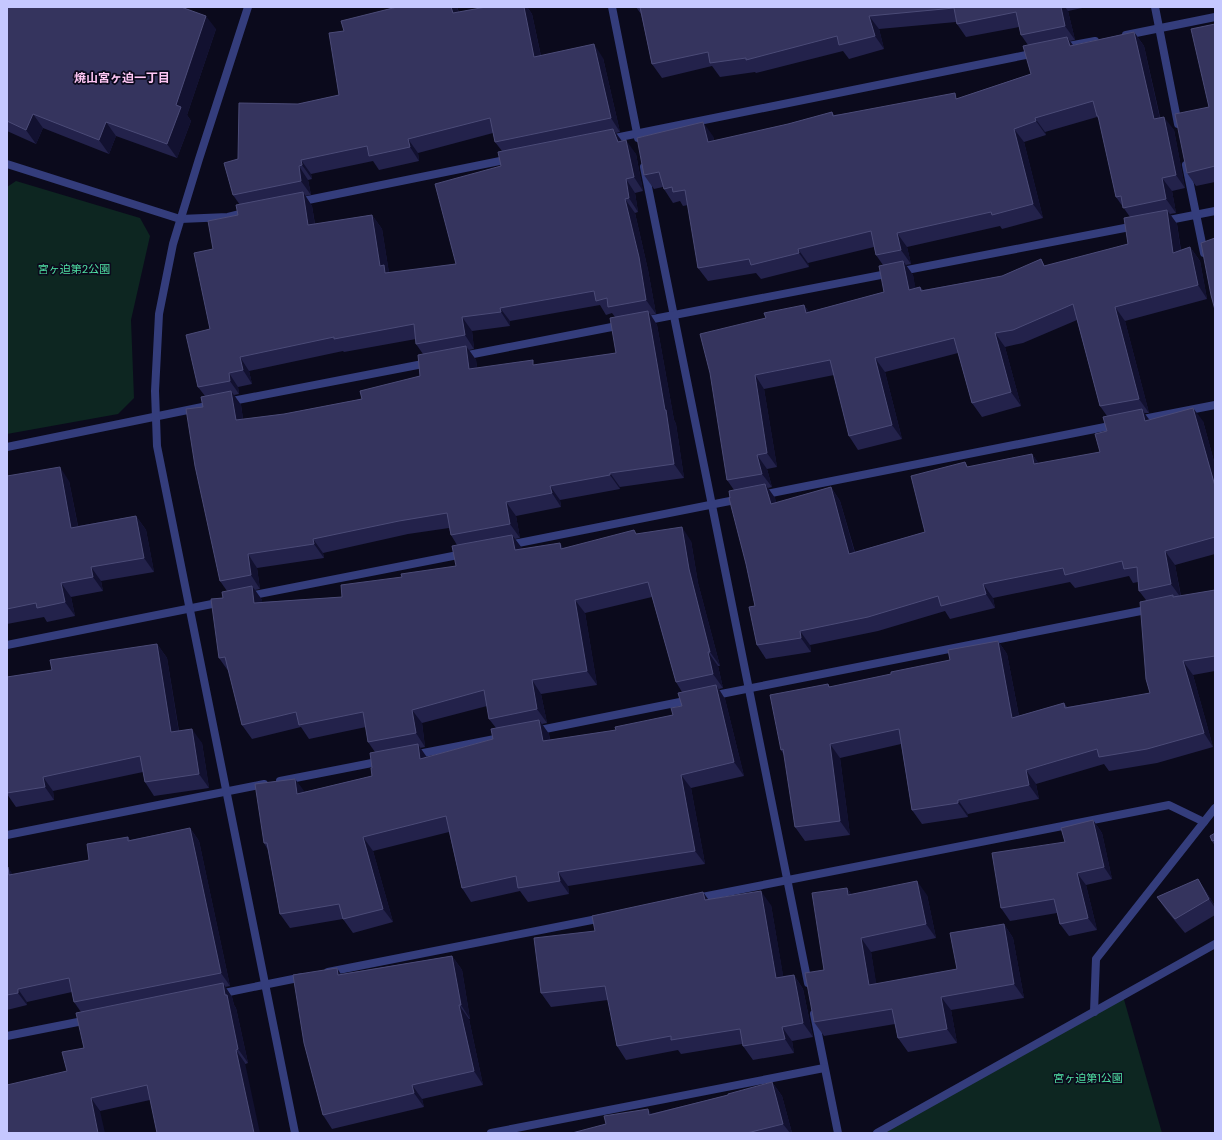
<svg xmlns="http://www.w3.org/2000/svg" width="1222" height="1140" viewBox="0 0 1222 1140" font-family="'DM Sans','Noto Sans JP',sans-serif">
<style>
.green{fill:#0d2621}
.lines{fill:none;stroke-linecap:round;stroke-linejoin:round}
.minor{stroke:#343d7c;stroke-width:8}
.tertiary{stroke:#343d7c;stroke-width:8}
.wall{fill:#23224b;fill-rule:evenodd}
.shaded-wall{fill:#121130}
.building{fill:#35345e;stroke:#4b4b77}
.labels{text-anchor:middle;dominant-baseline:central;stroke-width:3.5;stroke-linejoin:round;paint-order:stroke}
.park-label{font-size:11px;fill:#50e1a4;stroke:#0b0a1c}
.neighbourhood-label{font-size:12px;font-weight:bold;fill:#ffc7f4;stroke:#0b0a1c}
</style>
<rect width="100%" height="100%" fill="#0b0a1c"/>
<g class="green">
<polygon points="16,181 140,218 150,236 131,320 134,398 118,414 7,434 7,187"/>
<polygon points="1123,996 1162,1133 876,1133"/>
</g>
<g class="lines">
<g class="minor">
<polyline points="612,7 638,138"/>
<polyline points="1126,35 1215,17"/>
<polyline points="1063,47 1095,41"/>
<polyline points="610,139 1036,53"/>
<polyline points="7,164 180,219 228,217 248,212"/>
<polyline points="644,167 808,983"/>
<polyline points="298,202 510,159"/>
<polyline points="1164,221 1215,211"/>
<polyline points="643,321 1135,226"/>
<polyline points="463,356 622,325"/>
<polyline points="227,402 428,363"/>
<polyline points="1138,420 1215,405"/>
<polyline points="7,447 212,405"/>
<polyline points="761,495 1115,425"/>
<polyline points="508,545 740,499"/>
<polyline points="249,596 463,554"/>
<polyline points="7,645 222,602"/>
<polyline points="711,696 1151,609"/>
<polyline points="535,731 690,700"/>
<polyline points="413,755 500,738"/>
<polyline points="280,781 382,761"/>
<polyline points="7,835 264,784"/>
<polyline points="697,898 1169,805 1204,822"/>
<polyline points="328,972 602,918"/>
<polyline points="219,994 303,977"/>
<polyline points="1094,1012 1096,959 1215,808"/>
<polyline points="814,1014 838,1133"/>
<polyline points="7,1036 88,1020"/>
<polyline points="491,1133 824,1068"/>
</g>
<g class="tertiary">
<polyline points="248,7 199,159 173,244 159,314 155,391 157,446 295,1133"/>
<polyline points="1155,7 1178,124"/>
<polyline points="1186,165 1204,253"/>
<polyline points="877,1133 1215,944"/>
</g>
</g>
<g class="wall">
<polygon points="7,7 216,29 187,115 191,121 177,158 116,136 109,154 43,128 36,144 7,131"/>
<path d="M397,7h60l2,5 27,-5h41l5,7 9,42 62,2 17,74 -4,1 6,8 14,13 7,37 -8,2 3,19 -3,1 13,57 8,44 -5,1 6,10 17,95 2,4 8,54 -64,9v2l-60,11 1,7 -45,9 4,22 -5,1 7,10 38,-6 3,5 74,-14 54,7 7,42 22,83h-2l5,22 -4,1 6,10 19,77 -53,12 14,76 -137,22 1,8 -41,8 -8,-11 -49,11 -9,-14 -13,-56 -76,19 20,71 -40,11 -10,-14 -53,9 -10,-14 -12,-64 -4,-7 31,-64 9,13 68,-16v-8l3,-16 -7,-10 -2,-15 -57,12 -8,-12 -49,12 -10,-14 -13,-53 -10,-14 4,-60 4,-7 -7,-10 -17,-174 2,-11 -7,-9 12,-58 3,-80 25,-34 2,-10 -7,-10 5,-36 60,-55 41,-9 5,-64zM493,133l2,9 7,9 -1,15 -45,98 -67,9 -7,-44 -10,-14 -57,9 -3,-18 -7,-10 6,-1 -3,-15 4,-1 -1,-5 62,-13 6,9 40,-9 -1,-8zM600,305l6,10 6,-2 3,4 1,36 -80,12 -59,3 -1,-8 -7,-10 5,-1 -2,-18 38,-5v-5zM416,339v5l7,10 -3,22 -58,23 -78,15 -41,5 -2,-14 -7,-10 5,-1 -1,-7 14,-3 -3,-13 94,-20 1,1zM449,528l2,7 6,10 -1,21 -54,11 -60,20 -80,5v-2l-7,-10 5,-1 -3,-21 67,-10 -1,-5 85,-19zM652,597l24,85 6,10v14l-9,9 -57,15 -66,10 -1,-6 -7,-10 5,-1 -6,-29 56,-9 -12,-72zM487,706l2,13 7,9 -3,11 -66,18 -7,-9 5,-1 -3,-24z"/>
<path d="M636,7h451l-19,4 7,29 -5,1 3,4 61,-13 10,14 16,71 14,13 11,58 -13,3 4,22 -6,1 7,10 4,26 9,-3 10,14 7,38 -82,22 24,92h-5l5,6 54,2 12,44v89l-40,11 6,31 34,-6v81l-22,4 20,72 -56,16 -48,8 -5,-7 -68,20 3,15 -71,15v3l-46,7 -10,-14 -11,-66 -61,14 10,77 -45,6 -10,-14 -11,-72 -3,-5 47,-66 2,3 61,-13 59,-14 48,-19 9,13 12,62 45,-13 3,4 83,-14 -4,-93 -7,-9 -1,-9 -5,1 -4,-7 -54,12 -5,-6 -77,16 2,10 -45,11 -5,-8 -67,20 -68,14 1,7 -45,7 -9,-14 -2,-39 -9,-42 -16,-66 4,-8 -7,-10 39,-162 38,-13 5,7 75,-20 -1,-27 -7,-10 -2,-8 -66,16 1,4 -48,12 -5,-6 -48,8 -10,-13 -10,-63 -5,1 -3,-5 -7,2 -9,-14 -1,-2 -9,2 -10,-14 69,-39 1,5 74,-17 44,-12 2,3 125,-17 72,-24 -3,-29 -7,-10 -2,-8 -53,10 -9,-13 -1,-2 -77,7 5,20 -35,10 -6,-8 -87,22 -1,-1 -35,5 -8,-11 -50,12 -10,-14 -11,-50zM1097,117l2,3 17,77 14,20 -2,27 -83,22 -4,-7 -39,17 -79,14 -3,-3 -5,1 -2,-13 -7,-10 5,-1 -4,-17 93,-21 2,3 41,-11 -19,-76 22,-7 -1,-3zM1077,320l23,86 7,10v15l-7,21 -61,12 -7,-10 -64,13 -3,-5 -40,70 -70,20 -15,-51 -9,-14 -55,16 -1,-5 -7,-10 4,-1 -5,-18 10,-2 -13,-78 70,-14 15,61 9,14 44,-11 -17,-67 73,-19 14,50 10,14 39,-11 -16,-59 18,-4z"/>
<polygon points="1215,24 1215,182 1196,186 1187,173 1209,107"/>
<polygon points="7,476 69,481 78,526 136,516 146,530 154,572 101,581 103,591 71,597 75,616 47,622 44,617 7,624"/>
<polygon points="157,644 167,658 179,731 202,743 209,788 154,796 145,782 143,772 53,791 54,800 16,807 7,794 7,677 52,670"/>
<polygon points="1093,820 1102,833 1112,879 1086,885 1097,930 1069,936 1060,924 1057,913 1010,921 1001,908 1065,842"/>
<polygon points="190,828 199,841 230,986 225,987 232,997 234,1005 236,1008 248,1063 150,1100 100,1111 67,1071 84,1048 81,1012 74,1002 72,992 27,1002 27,1005 7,1010 7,867 13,875 89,860 128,837 130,840"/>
<polygon points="1215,833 1215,846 1212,841"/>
<polygon points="1198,879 1207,893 1215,906 1215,915 1185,933 1166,910 1157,897"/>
<polygon points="847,888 852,895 927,895 936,938 871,952 876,984 957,969 1004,924 1013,938 1024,998 951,1010 957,1043 908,1052 898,1038 895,1024 824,1036 814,1022 824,970"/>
<polygon points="703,892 708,900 771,905 783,976 794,975 803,989 813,1037 792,1041 794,1053 753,1060 743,1046 742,1044 681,1054 678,1050 626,1060 617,1046 608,1000 551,1007 541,993 595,931"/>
<polygon points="452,956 462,970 470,1019 469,1019 483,1085 422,1099 424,1107 332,1129 323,1115 341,974"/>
<polygon points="772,1082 782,1096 792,1133 572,1133 728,1095"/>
</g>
<g class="shaded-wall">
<polygon points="451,7 457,7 463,27 453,13"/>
<polygon points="524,7 527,7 532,14 544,71 534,57"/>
<polygon points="1061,7 1065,7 1068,11 1075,40 1065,26"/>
<polygon points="206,16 216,29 187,115 191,121 177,158 167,144 176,105"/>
<polygon points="869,16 879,29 884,49 875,36"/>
<polygon points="1134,32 1144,46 1163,133 1154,119"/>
<polygon points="1067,37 1077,51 1070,46"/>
<polygon points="594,44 603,58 620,132 611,118"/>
<polygon points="33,114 43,128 36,144 26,130"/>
<polygon points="1164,117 1174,130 1185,188 1176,175"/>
<polygon points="1035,118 1045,132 1046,135 1036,121"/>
<polygon points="106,122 116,136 109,154 99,140"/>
<polygon points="703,122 713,136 717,156 708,142"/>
<polygon points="613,129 623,143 618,142"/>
<polygon points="1014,129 1024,142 1043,218 1033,204"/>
<polygon points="408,139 418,153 419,161 410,147"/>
<polygon points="626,140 636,154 643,191 634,177"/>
<polygon points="301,160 311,174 312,179 302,165"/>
<polygon points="299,166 308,180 311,195 301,181"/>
<polygon points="1162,178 1172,191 1176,213 1166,199"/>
<polygon points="626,179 635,193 638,212 629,198"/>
<polygon points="303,192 312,206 317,239 308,225"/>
<polygon points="625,199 635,213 648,270 656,314 646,300"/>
<polygon points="1167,210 1177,224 1183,267 1173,253"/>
<polygon points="372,215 382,229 389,273 395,287 380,266"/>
<polygon points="897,233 907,247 911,264 901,250"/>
<polygon points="1190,247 1200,261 1207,299 1198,285"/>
<polygon points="798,249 808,263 809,267 799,253"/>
<polygon points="903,261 913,275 919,304 909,290"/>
<polygon points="804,305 814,319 806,313"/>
<polygon points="1115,307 1125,321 1149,413 1139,399"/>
<polygon points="500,308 510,321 510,326 501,312"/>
<polygon points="648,311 657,325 674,420 676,424 684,478 674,464"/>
<polygon points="462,317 472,331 474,349 465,335"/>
<polygon points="995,333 1005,347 1021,406 1011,392"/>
<polygon points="466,346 476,360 479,383 469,369"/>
<polygon points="240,357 249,371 252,384 243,370"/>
<polygon points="875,358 885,372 902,439 892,425"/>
<polygon points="229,373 238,387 239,394 230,381"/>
<polygon points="755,375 764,389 777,467 767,453"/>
<polygon points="231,391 241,405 245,434 236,420"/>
<polygon points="1193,408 1203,421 1215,465 1215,486"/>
<polygon points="1142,409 1151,423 1145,421"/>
<polygon points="1032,454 1042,468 1034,464"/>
<polygon points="757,455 767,469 772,487 762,474"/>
<polygon points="60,467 69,481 81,542 71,528"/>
<polygon points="610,473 620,487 620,489 610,475"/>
<polygon points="765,484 775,498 780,518 771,504"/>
<polygon points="550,486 560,500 561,507 552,493"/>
<polygon points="831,487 840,501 859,568 849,554"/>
<polygon points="506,502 516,516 520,538 510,524"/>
<polygon points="136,516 146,530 154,572 144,558"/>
<polygon points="682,527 691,541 698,583 720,666 710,652 689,569"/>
<polygon points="512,535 522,548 524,564 515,550"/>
<polygon points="313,539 323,553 324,558 314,544"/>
<polygon points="560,543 570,557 561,549"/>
<polygon points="1165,551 1175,565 1181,598 1171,584"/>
<polygon points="248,554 257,568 260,589 251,575"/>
<polygon points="91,567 101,581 103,591 93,577"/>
<polygon points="61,583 71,597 75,616 65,602"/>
<polygon points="983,584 993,598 995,608 986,594"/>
<polygon points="252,586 262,600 264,617 254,603"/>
<polygon points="575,600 585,613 597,685 587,671"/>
<polygon points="800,631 810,645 811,652 801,638"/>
<polygon points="998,641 1007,654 1022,732 1012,718"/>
<polygon points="157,644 167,658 181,746 171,732"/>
<polygon points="708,652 718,666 723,688 713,674"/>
<polygon points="1183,661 1193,675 1213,747 1204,733"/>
<polygon points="532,680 541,694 547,723 537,709"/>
<polygon points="716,685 725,699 744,776 734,762"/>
<polygon points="412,710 422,723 425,747 416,733"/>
<polygon points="539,720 549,734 552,755 543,741"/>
<polygon points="192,729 202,743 209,788 199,774"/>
<polygon points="418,744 427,758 420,759"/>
<polygon points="830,744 840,758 850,835 840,821"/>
<polygon points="1026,770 1036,784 1039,799 1029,785"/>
<polygon points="681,775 691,788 705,864 695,851"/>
<polygon points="43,777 53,791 54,800 45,787"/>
<polygon points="295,779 305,792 297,794"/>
<polygon points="958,800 968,814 968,817 958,803"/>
<polygon points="1093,820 1102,833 1112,879 1104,867"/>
<polygon points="190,828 199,841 230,986 221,973"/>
<polygon points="363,837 373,851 393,922 383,909"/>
<polygon points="8,867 16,880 9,875"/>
<polygon points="558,872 568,886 569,894 560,881"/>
<polygon points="1077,873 1086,885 1097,930 1088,918"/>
<polygon points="1198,879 1207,893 1215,906 1215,908 1209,899"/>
<polygon points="917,881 927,895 936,938 926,924"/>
<polygon points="847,888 857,902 848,895"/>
<polygon points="761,891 771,905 786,992 776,978"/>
<polygon points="703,892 713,906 705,900"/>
<polygon points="1004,924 1013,938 1024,998 1014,984"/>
<polygon points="861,938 871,952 879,999 869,985"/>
<polygon points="452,956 462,970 470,1019 461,1005"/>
<polygon points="337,968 346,982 338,975"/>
<polygon points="794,975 803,989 813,1037 803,1023"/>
<polygon points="223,983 232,997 234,1005 236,1008 248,1063 238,1049"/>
<polygon points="18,989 27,1002 27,1005 18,993"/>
<polygon points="941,997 951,1010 957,1043 947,1029"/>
<polygon points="459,1005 469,1019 483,1085 474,1071"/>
<polygon points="782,1027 792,1041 794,1053 785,1039"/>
<polygon points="236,1050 245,1063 260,1133 254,1133"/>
<polygon points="772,1082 782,1096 792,1133 790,1133 783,1124"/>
<polygon points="412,1085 422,1099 424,1107 414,1093"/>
<polygon points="91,1098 100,1111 105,1133 98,1133"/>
<polygon points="648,1109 658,1122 649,1115"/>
</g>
<g class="building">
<polygon points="7,7 181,7 206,16 176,105 181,107 167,144 106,122 99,140 33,114 26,130 7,121"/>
<polygon points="397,7 451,7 453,13 486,7 524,7 534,57 594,44 611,118 495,142 490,118 408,139 410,147 369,156 367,146 301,160 302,165 299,166 301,181 233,195 224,163 238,159 239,103 298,104 339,95 329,33 344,31 341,21"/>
<polygon points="640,7 1061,7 1065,26 1021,35 1016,12 957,24 954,8 869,16 875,36 839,45 837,36 746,60 746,58 710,63 708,52 652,64"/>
<polygon points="1215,24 1215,166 1187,173 1175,114 1209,107 1191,29"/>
<polygon points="1134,32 1154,119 1164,117 1176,175 1162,178 1166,199 1123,208 1121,196 1116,197 1098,116 1097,116 1093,101 1035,118 1036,121 1014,129 1033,204 992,215 991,212 897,233 901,250 876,255 871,231 798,249 799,253 751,265 749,259 698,268 685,190 673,192 672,187 664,189 659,172 644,175 637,138 703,122 708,142 788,124 832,112 833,116 955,93 956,99 1031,74 1023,46 1067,37 1070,46"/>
<polygon points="613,129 618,142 626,140 634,177 626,179 629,198 625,199 639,257 646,300 608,307 607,298 596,301 594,291 500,308 501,312 462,317 465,335 416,344 414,324 334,339 334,337 240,357 243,370 229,373 230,381 198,387 186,335 210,329 194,253 213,249 208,221 238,215 236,205 303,192 308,225 372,215 380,266 384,265 385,273 456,264 435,184 501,166 498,152"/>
<polygon points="1167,210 1173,253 1190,247 1198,285 1115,307 1139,399 1100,406 1073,304 1013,330 995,333 1011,392 972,403 954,338 875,358 892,425 849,436 830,360 755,375 767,453 757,455 762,474 727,480 710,373 700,334 766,318 764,313 804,305 806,313 884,292 879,266 903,261 909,290 920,287 921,291 1002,276 1041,259 1044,266 1128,244 1124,218"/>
<polygon points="1215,238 1215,310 1211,295 1201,243"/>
<polygon points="648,311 665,410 666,410 674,464 610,473 610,475 550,486 552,493 506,502 510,524 451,535 447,513 399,521 313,539 314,544 248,554 251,575 220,581 195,466 186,409 203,407 201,397 231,391 236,420 284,414 362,399 360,391 420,376 418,355 466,346 469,369 533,360 533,365 616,353 610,318"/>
<polygon points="1193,408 1215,486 1215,537 1165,551 1171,584 1139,591 1137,567 1124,569 1122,561 1065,575 1063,568 983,584 986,594 941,606 938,596 868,617 800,631 801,638 757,645 749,607 755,606 746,564 729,498 730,498 729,491 765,484 771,504 831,487 849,554 925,532 911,476 965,462 967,467 1032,454 1034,464 1100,452 1095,434 1107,431 1103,417 1142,409 1145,421"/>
<polygon points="60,467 71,528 136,516 144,558 91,567 93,577 61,583 65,602 37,608 36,603 7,609 7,476"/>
<polygon points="682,527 689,569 710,652 708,652 713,674 676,682 648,582 575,600 587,671 532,680 537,709 489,719 484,690 412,710 416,733 368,742 363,712 299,725 296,712 242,725 225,657 219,658 211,599 223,598 222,592 252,586 254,603 342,597 341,585 402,577 401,574 456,566 452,546 512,535 515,550 560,543 561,549 634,530 636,534"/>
<polygon points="1215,590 1215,656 1183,661 1204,733 1147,749 1099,757 1097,749 1026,770 1029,785 958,800 958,803 912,810 899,729 830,744 840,821 795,827 783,749 781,750 770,695 828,684 829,687 891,674 891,672 950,660 948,650 998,641 1012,718 1064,703 1065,708 1150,693 1146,679 1140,602 1173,595 1173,597"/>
<polygon points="157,644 171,732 192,729 199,774 145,782 140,756 43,777 45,787 7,793 7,677 52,670 50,660"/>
<polygon points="716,685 734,762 681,775 695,851 558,872 560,881 518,888 516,876 462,888 446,816 363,837 383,909 343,919 339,904 280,914 267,843 264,843 255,784 295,779 297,794 372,776 371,768 372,768 370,753 418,744 420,759 493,739 491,729 539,720 543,741 616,730 615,727 673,715 671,708 682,706 678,693"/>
<polygon points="1093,820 1104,867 1077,873 1088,918 1060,924 1054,899 1001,908 992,853 1065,842 1061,828"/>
<polygon points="190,828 221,973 74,1002 69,978 18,989 18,993 7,995 7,867 8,867 9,875 89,860 87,844 128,837 128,841"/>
<polygon points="1215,833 1215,840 1212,841 1210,836"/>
<polygon points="1198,879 1209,899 1175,919 1157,897"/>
<polygon points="917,881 926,924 861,938 869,985 957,969 950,933 1004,924 1014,984 941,997 947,1029 898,1038 892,1009 814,1022 805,973 824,970 812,893 847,888 848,895"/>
<polygon points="761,891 776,978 794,975 803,1023 782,1027 785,1039 743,1046 740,1029 671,1040 671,1036 617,1046 605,986 541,993 534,938 595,931 592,916 703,892 705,900"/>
<polygon points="452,956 461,1005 459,1005 474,1071 412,1085 414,1093 323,1115 304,1043 293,975 337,968 338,975"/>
<polygon points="223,983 225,995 227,995 238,1049 236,1050 254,1133 157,1133 147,1085 91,1098 98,1133 7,1133 7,1085 67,1071 62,1052 84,1048 76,1013"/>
<polygon points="772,1082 783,1124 747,1133 572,1133 606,1124 604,1116 648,1109 649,1115 728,1095 728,1094"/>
</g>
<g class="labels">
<g class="park-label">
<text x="74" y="269">宮ヶ迫第2公園</text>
<text x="1088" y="1078">宮ヶ迫第1公園</text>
</g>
<g class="neighbourhood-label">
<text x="122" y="78">焼山宮ヶ迫一丁目</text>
</g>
</g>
<rect width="1222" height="1140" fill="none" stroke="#c5c8ff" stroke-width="16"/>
</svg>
